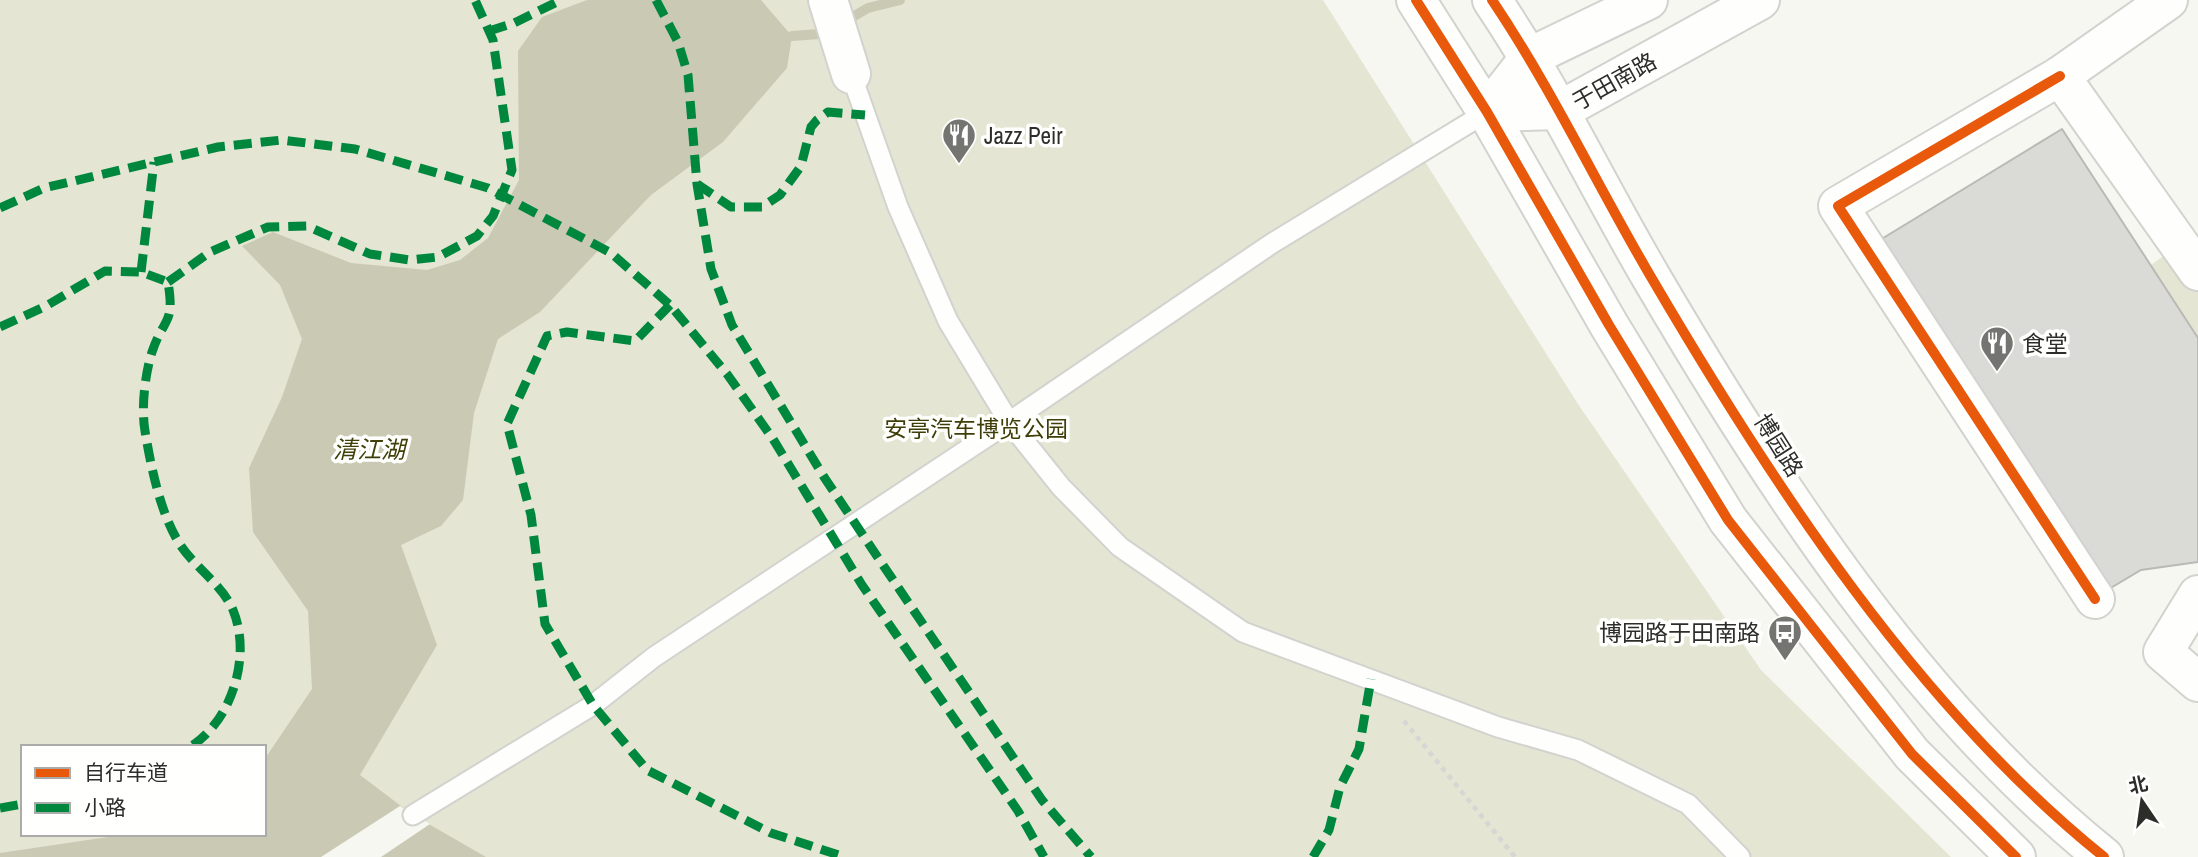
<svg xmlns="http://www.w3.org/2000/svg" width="2198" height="857" viewBox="0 0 2198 857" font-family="'Archivo Narrow','Noto Sans SC',sans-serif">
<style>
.green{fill:#e4e5d2;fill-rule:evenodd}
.water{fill:#cacab4}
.pier{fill:#f7f7f2}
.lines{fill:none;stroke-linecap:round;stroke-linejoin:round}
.stream{stroke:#cacab4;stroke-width:10}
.building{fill:#dadad6;stroke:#b9b9b6;stroke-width:2}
.service-casing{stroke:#d2d3cf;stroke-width:23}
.minor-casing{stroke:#d2d3cf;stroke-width:42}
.tertiary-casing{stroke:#d2d3cf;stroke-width:42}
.primary-casing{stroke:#d2d3cf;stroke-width:42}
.path{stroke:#d6d6d5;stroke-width:4.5;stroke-dasharray:5 5;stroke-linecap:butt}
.service{stroke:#fefefd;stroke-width:19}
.minor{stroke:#fefefd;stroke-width:38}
.tertiary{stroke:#fefefd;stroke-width:38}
.primary{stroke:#fefefd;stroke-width:38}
.quiet{stroke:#00873e;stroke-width:9;stroke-dasharray:18 9;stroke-linecap:butt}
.cycleway-casing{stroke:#fffffe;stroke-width:15}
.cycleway{stroke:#e8590c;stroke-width:10}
.labels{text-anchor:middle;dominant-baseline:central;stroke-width:7;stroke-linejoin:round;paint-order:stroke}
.street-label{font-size:23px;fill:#2d2d2a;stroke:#fffffe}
.poi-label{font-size:23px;fill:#2d2d2a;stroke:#fffffe;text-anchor:start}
.park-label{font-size:23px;fill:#3f3e08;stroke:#fffffe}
.water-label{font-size:24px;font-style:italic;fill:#41400b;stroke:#fffffe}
</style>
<rect width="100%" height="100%" fill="#f7f7f2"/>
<g class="green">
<path d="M0,0h1323l255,404 183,266 190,187h-1951zM23,747h241v87h-241z"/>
<polygon points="2173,249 2198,287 2198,338 2151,265"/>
</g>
<polygon class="water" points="587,0 761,0 792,36 787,68 723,142 651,195 540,312 498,339 474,413 463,500 441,526 401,545 437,645 360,775 413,815 486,857 0,857 0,853 128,834 264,834 264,760 312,689 308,611 253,532 249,468 282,397 302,339 280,285 242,246 273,232 351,263 427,270 460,260 488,238 519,180 518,51 542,17"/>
<polygon class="pier" points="400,806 430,824 381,857 321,857"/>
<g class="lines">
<g class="stream">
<polyline points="842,23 868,8 900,0"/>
<polyline points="792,36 820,34 829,30"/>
</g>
</g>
<polygon class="building" points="2062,129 2198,338 2198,562 2141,570 2104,592 1875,243"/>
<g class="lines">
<g class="service-casing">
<g id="service">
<polyline points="1487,112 1271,244 1009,422 1061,487 1120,547 1243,632 1498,727 1578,750 1688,804 1740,857"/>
<polyline points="413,815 593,705 654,657 1009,422 948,321 898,207 851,74"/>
</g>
</g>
<g class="minor-casing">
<g id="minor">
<polyline points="828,0 851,74"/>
<polyline points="2168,0 2060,76 2198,271"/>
<polyline points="2060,76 1838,206 2095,599"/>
<polyline points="2198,595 2163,652 2198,682"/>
</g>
</g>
<g class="tertiary-casing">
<g id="tertiary">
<polyline points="1487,112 1561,110 1760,0"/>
<polyline points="1487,112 1530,57 1648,0"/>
</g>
</g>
<g class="primary-casing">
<g id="primary">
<polyline points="1416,0 1487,112 1609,325 1728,520 1912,754 2016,857"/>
<path d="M1492,0c60,89 105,185 159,277 120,205 266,430 453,580"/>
</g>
</g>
<polyline class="path" points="1404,721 1515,857"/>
<use href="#service" class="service"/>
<use href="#minor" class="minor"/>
<use href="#tertiary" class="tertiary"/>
<use href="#primary" class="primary"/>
<g class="quiet">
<polyline points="656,0 678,42 688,75 697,184 711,269 732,325 824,477 887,571 1042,800 1091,857"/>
<polyline points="489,31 514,23 561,0"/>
<polyline points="697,184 731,207 762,207 780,195 801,166 811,127 817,120 828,112 865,115"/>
<polyline points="0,208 44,188 218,147 282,140 355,149 488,188 611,253 670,305 727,374 773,439 862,585 1018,811 1044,857"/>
<polyline points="141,272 154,162"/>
<polyline points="168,282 210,252 268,227 307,226 370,254 410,260 438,257 477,236 493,216 512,170 493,40 475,0"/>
<polyline points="670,305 635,341 567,332 547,336 507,424 531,515 545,624 593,705 647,770 771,833 845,857"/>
<path d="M0,327l46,-21 59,-35 36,1 27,10c7,44 -4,34 -16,70 -7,22 -11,56 -7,79 6,36 15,81 34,112 15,24 43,41 54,67 19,46 -1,111 -43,137"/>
<polyline points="0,808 23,804"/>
<polyline points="1313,857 1329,830 1340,787 1359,749 1371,679"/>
</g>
<g class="cycleway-casing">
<g id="cycleway">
<polyline points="1416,0 1487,112 1609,325 1728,520 1912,754 2016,857"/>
<path d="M1492,0c60,89 105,185 159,277 120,205 266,430 453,580"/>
<polyline points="2060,76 1838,206 2095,599"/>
</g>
</g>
<use href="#cycleway" class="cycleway"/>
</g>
<defs>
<g id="restaurant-pin" transform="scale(1.75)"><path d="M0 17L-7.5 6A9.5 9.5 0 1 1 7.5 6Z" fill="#747470" stroke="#fffffe"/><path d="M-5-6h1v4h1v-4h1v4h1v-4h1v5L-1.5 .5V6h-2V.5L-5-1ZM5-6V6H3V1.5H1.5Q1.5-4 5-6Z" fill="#fff"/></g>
<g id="bus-pin" transform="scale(1.75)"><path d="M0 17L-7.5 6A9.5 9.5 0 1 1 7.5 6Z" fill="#747470" stroke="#fffffe"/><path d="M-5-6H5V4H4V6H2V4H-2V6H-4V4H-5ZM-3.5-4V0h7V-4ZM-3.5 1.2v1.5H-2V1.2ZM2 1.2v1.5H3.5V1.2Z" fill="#fff"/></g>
</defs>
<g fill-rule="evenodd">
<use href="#restaurant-pin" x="959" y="135"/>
<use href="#restaurant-pin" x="1997" y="343"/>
<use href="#bus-pin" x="1785" y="632"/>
</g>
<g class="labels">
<g class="street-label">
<text transform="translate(1614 81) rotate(-29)">于田南路</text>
<text transform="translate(1779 445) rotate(58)">博园路</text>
</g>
<g class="poi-label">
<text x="984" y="135">Jazz Peir</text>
<text x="2022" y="343">食堂</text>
<text x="1760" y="632" text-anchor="end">博园路于田南路</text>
</g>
<g class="park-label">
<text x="976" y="428">安亭汽车博览公园</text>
</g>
<g class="water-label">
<text x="369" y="449">清江湖</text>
</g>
</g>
<rect x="21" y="745" width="245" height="91" fill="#fffffe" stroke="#ababa9" stroke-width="2"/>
<rect x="35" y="768" width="35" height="10" fill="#e8590c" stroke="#ababa9" stroke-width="2"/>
<text x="84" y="780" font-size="21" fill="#2d2d2a">自行车道</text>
<rect x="35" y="803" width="35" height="10" fill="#00873e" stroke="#ababa9" stroke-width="2"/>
<text x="84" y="815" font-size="21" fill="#2d2d2a">小路</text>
<g transform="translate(2142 801) rotate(347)" stroke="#fffffe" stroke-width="5" paint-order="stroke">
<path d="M0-5L12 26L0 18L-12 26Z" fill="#2d2d2a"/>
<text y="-10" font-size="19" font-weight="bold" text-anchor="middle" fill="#2d2d2a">北</text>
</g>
</svg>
